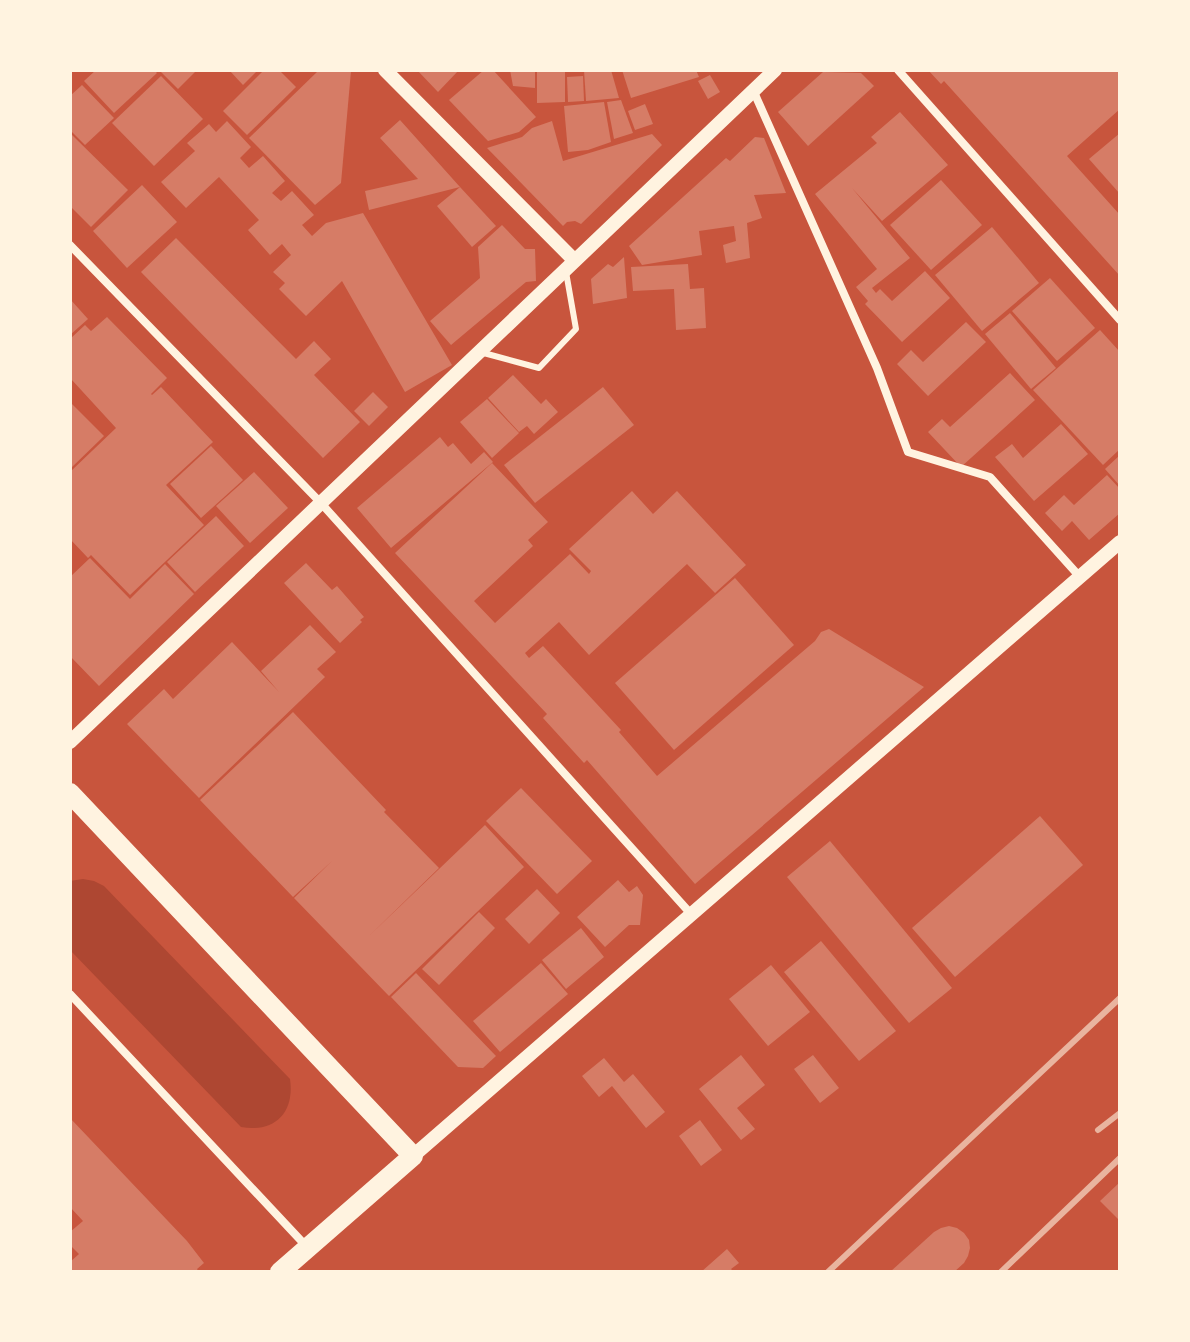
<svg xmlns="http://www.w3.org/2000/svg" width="1190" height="1342" viewBox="0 0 1190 1342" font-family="'Asap Condensed',sans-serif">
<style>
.green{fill:#ae4732}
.building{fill:#d67c66}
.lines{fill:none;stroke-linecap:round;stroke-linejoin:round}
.service{stroke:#fff3e0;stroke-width:6}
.minor{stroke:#fff3e0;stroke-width:8}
.tertiary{stroke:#fff3e0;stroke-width:14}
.primary{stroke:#fff3e0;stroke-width:20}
.rail{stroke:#e9b49f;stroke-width:6}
</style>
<rect width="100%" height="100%" fill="#c8553d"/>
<path class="green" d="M83,879l11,2 10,5 186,193c5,34 -16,54 -49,48l-171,-177v-69z"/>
<g class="building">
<polygon points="96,70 154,70 157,73 114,113 84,81"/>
<polygon points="159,70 197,70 178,89"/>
<polygon points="229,70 258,70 243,85"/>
<polygon points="264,70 279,70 296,87 247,135 223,111"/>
<polygon points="319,70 351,71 341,183 315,205 249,138"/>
<polygon points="417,70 459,70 438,92"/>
<polygon points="484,70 493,70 536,117 519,132 488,141 449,100"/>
<polygon points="510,70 535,70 535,88 513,86"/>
<polygon points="537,70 565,70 565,102 537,103"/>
<polygon points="584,70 611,70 619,98 586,101"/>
<polygon points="622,70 696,70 699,77 631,98"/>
<polygon points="928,70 1120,70 1120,109 1067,156 1120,215 1120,276 944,81 941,84"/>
<polygon points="823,72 861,73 874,86 808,146 778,112"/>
<polygon points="710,75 720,92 708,99 698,81"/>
<polygon points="161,76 203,119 154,166 112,123"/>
<polygon points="583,76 584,101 568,102 567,77"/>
<polygon points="82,85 114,118 85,145 70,130 70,96"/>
<polygon points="621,100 633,133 614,139 607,102"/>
<polygon points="604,102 611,142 588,150 568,152 564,106"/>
<polygon points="645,104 653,124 635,130 628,111"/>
<polygon points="900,112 948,165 882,221 852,188 910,258 872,288 876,293 880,289 892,301 925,271 950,298 902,342 865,304 868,301 856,287 877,269 815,194 877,143 871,137"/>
<polygon points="400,120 460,187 369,210 365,191 418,179 380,138"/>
<polygon points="227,121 251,147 240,158 249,168 263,156 285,181 272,193 281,201 292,191 314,215 302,225 312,236 326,223 363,213 452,365 405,392 342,281 306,316 279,289 285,283 273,272 291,255 282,244 270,255 248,230 259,220 219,177 186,208 161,182 195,151 187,143 209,124 216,132"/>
<polygon points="552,121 563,161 652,134 662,145 581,224 575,221 567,222 563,226 487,148 522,137 532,128"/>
<polygon points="70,133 128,190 91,227 70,206"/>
<polygon points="1120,133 1120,194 1089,159"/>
<polygon points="755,137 764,138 786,193 754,195 762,218 747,223 750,258 726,263 723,245 736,241 734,226 699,231 702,255 642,265 629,246 726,158 730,161"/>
<polygon points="941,180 982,225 931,270 890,225"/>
<polygon points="142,185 177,222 127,268 93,231"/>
<polygon points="460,187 496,226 472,247 437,206"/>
<polygon points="502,225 525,249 535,249 536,281 526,282 451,345 430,321 480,278 478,247"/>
<polygon points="992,227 1039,283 982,331 935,275"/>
<polygon points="176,238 296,359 314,341 331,359 314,375 360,422 323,458 141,272"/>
<polygon points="624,257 627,298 593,304 591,279 608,264 613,267"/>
<polygon points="688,264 690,289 704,288 706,328 676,330 674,289 633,291 631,267"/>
<polygon points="1050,278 1095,328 1057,361 1012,311"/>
<polygon points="70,299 88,319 70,335"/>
<polygon points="1010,313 1056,368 1031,389 985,334"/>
<polygon points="107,317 167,378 151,394 152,395 161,387 213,442 166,485 204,525 130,595 91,555 88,558 70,539 70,472 116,428 71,379 70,381 70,339 85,325 91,331"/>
<polygon points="966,322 986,342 928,396 897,364 911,350 923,362"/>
<polygon points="1100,330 1120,352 1120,449 1103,465 1033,390"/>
<polygon points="1010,373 1035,400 961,467 928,432 942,419 950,427"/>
<polygon points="513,375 541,404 546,399 558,412 534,434 527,426 519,432 488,398"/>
<polygon points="603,387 634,425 535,503 504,465"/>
<polygon points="373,392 388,407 369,426 354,411"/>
<polygon points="487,399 519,433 492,458 460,422"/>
<polygon points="70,402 104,436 70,469"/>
<polygon points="1061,424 1088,454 1034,501 995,457 1012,444 1023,458"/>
<polygon points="440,437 448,447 453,443 471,464 484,452 493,462 391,548 357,508"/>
<polygon points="211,446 243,480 201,518 170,484"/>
<polygon points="1120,455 1120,486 1105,469"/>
<polygon points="492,463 548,522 528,540 533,546 474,601 495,623 570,554 589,574 591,571 569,549 632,491 653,514 677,491 746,565 715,593 687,564 589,655 559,622 525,653 529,658 543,646 621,730 619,732 657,776 815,641 821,632 829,629 924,687 695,884 587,760 584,763 543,718 547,714 395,553"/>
<polygon points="254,472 288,508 250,543 216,506"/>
<polygon points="1107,475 1120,489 1120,513 1089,540 1072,521 1062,531 1045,513 1064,495 1074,505"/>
<polygon points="216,516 244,546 195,592 167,562"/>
<polygon points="90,558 130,599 165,564 194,594 99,686 70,656 70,577"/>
<polygon points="306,563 332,590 337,586 364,617 360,620 362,622 340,643 284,583"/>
<polygon points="735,578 794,645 674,750 615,683"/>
<polygon points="310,625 336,652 317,669 325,677 199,798 127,724 164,689 173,699 232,642 279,692 261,671"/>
<polygon points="293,712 386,810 384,812 439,868 369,936 485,825 524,867 389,996 294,898 332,861 293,897 200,800"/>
<polygon points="521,788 592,861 557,894 486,821"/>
<polygon points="1040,816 1083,865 955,977 912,928"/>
<polygon points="830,841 952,988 909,1023 787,877"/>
<polygon points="618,880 629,892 637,886 643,895 640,925 629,925 605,947 577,917"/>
<polygon points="537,889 560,913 529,944 505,919"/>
<polygon points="479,912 495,928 439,985 422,969"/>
<polygon points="581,928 604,957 566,989 542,960"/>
<polygon points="821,941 896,1031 859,1061 784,972"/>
<polygon points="541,963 568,994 500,1052 473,1021"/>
<polygon points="771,965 810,1012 768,1046 729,999"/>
<polygon points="416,973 496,1056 483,1068 458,1067 391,997"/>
<polygon points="741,1055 765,1085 737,1108 755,1129 741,1140 699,1089"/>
<polygon points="813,1055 839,1088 820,1103 794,1069"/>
<polygon points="604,1058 624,1082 633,1074 665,1112 646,1128 612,1086 599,1097 582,1076"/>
<polygon points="70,1118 187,1241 204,1263 197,1269 199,1272 70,1272 70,1262 79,1254 70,1245 70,1232 83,1221 70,1207"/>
<polygon points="700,1120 722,1150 701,1166 679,1136"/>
<polygon points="1120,1182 1120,1221 1100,1201"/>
<polygon points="949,1226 957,1228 964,1233 969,1240 970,1248 968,1256 964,1263 954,1272 890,1272 934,1232 941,1228"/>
<polygon points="727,1249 739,1263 731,1269 734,1272 701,1272"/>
</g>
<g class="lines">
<polyline class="service" points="480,352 539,368 576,329 566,272"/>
<g class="minor">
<polyline points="898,70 1120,320"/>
<polyline points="753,90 877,368 908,452 990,477 1080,577"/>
<polyline points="70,245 320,502 691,914"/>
<polyline points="70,994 307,1247"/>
</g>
<g class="tertiary">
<polyline points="385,70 574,260"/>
<polyline points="70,742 775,70"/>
<polyline points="413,1156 1120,542"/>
</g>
<polyline class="primary" points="70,793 413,1156 280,1272"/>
<g class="rail">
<polyline points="1098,1130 1120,1113"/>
<polyline points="828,1272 1120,998"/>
<polyline points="1001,1272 1120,1158"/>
</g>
</g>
<rect width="1190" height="1342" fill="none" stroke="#fff3e0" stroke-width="144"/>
</svg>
